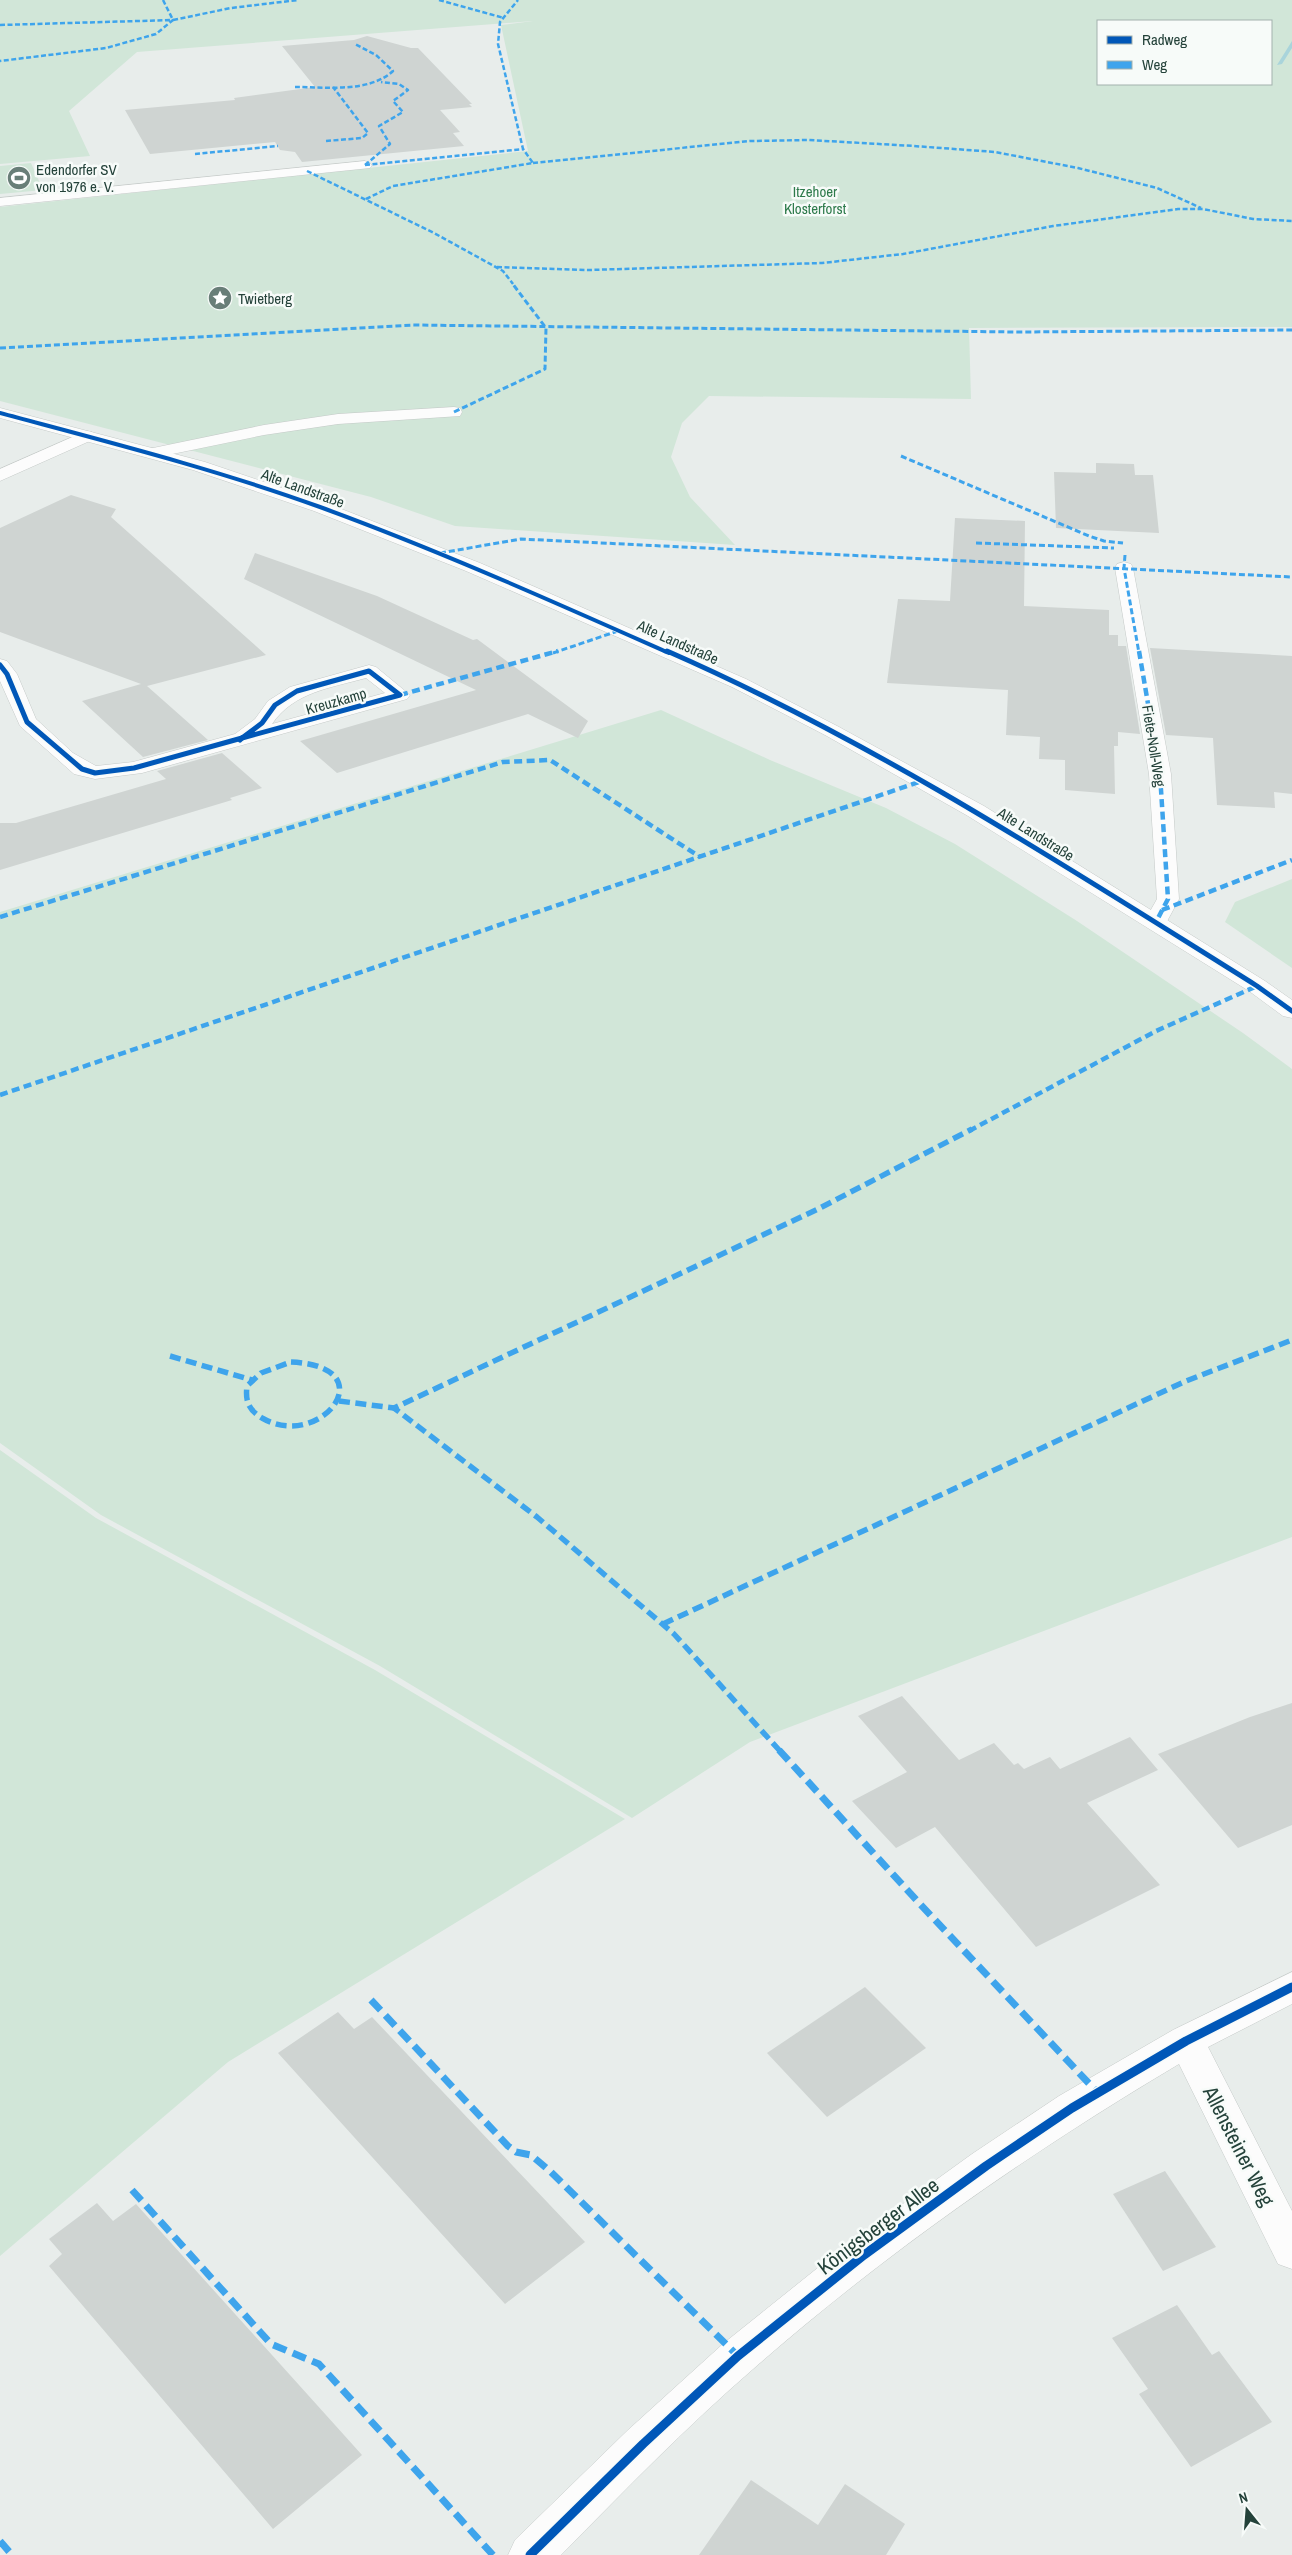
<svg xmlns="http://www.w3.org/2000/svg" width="1292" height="2555" viewBox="0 0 1292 2555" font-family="'Archivo Narrow',sans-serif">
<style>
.green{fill:#d1e6d8;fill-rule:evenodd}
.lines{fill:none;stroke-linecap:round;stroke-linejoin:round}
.stream{fill:#a9d4db;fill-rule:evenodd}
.building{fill:#cfd4d2}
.service-casing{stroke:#c5cac8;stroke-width:1}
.minor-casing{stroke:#c5cac8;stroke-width:1}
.tertiary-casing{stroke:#c5cac8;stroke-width:1}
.service{fill:#fcfcfc;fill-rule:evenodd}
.minor{fill:#fcfcfc;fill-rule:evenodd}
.tertiary{fill:#fcfcfc;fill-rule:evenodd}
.quiet-far4{stroke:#3ea4ec;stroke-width:2.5;stroke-dasharray:5 2.5;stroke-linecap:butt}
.quiet-far3{stroke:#3ea4ec;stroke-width:3;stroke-dasharray:6 3;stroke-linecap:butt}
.quiet-far2{stroke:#3ea4ec;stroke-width:4.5;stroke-dasharray:8 4.5;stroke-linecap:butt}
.quiet-far1{stroke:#3ea4ec;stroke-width:5.5;stroke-dasharray:11 5.5;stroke-linecap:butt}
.quiet{stroke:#3ea4ec;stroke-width:7;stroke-dasharray:14 7;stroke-linecap:butt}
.cycleway-far2-casing{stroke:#f7fbf9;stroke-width:5.5}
.cycleway-far1-casing{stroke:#f7fbf9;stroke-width:8}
.cycleway-casing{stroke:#f7fbf9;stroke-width:12}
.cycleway-far2{stroke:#0057b8;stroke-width:4}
.cycleway-far1{stroke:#0057b8;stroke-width:5}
.cycleway{stroke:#0057b8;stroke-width:9}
.labels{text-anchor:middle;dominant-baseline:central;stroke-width:5;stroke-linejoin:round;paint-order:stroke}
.far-poi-label{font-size:15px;fill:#24423a;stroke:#f7fbf9;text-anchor:start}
.far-park-label{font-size:15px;fill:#2d7a4b;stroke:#f7fbf9}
.far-street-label{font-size:15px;fill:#24423a;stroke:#f7fbf9}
.near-street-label{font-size:21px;fill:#24423a;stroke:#f7fbf9}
</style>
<rect width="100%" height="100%" fill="#e8edeb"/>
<g class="green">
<path d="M0,0h1292v327l-323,1 2,71 -262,-3 -27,27 -11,34 19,40 45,48 -280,-19 -84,-29 -371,-96v-194l528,-56 -27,-126 32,-4 -396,31 -68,59 21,45 -90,8zM1098,21h173v63h-173z"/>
<polygon points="31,163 43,190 0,194 0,166"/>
<polygon points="661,710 770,760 886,808 955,844 1077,921 1243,1033 1292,1069 1292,1537 750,1742 632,1818 380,1666 101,1515 0,1443 0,912"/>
<polygon points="1292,879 1292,968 1225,922 1235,902"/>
<polygon points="0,1450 96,1518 375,1670 625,1819 228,2062 0,2256"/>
</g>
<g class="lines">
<polygon class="stream" points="1292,41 1292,48 1282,64 1277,65"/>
</g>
<g class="building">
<polygon points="367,36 411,48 418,48 472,104 469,104 472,107 440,110 460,132 453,133 464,146 302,162 295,152 280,150 275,142 150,154 125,110 235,100 234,98 315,87 282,46 354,40"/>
<polygon points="1096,463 1134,464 1135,475 1153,475 1159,533 1056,528 1054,472 1096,473"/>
<polygon points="71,495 116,509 111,517 266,655 147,686 208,740 143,757 82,701 141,684 0,632 0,528"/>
<polygon points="955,518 1025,521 1024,606 1109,610 1109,635 1118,635 1118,646 1126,646 1140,734 1118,732 1118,746 1114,746 1115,794 1065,790 1065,760 1039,759 1040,737 1006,735 1008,690 887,683 898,599 950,601"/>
<polygon points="255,553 377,596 473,640 477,639 588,721 578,738 528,714 337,773 300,741 476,690 244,579"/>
<polygon points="1150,648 1292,656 1292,794 1274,792 1275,808 1217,805 1213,738 1166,735"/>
<polygon points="222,753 262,788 230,798 232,800 0,870 0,823 16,823 166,779 157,771"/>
<polygon points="902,1696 959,1760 994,1743 1014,1765 1018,1763 1024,1769 1050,1757 1060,1769 1130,1737 1158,1770 1087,1803 1160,1885 1036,1947 935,1827 896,1848 852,1801 907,1772 858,1716"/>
<polygon points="1292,1703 1292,1825 1238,1848 1158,1754 1250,1717"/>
<polygon points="865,1987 926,2048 827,2117 767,2053"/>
<polygon points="338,2012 354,2029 372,2017 585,2242 505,2304 278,2053"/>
<polygon points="1165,2171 1216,2247 1163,2271 1113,2194"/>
<polygon points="97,2203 113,2221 136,2204 362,2455 273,2529 49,2266 62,2254 49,2239"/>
<polygon points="1177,2305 1212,2355 1219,2351 1272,2422 1191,2467 1139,2394 1148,2389 1112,2338"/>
<polygon points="751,2480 818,2525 845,2484 905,2524 886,2555 699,2555"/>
</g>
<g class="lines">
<g class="service-casing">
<polygon id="service" points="454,407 460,408 462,412 460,416 338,424 264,435 153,458 147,457 144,453 147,449 153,448 264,425 338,414"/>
</g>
<g class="minor-casing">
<g id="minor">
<polygon points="365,161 372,165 370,168 0,206 0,198"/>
<polygon points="86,431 92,432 95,436 92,440 0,481 0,469"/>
<polygon points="1124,562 1131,564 1133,568 1171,774 1179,899 1164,927 1156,929 1148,927 1144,922 1157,899 1149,774 1115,568 1117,564"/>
<path d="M0,659l7,2 10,13 19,45 37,34 23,13 37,-4 102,-28 20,-15 13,-18 22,-14 79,-22 7,2 34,28 -3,4 -265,74 -47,6 -21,-5 -54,-48 -20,-45zM366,678l19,15 -113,31c22,-32 58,-36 94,-46z"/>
<path d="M1292,1972v32l-84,43 84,164v58l-14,-5 -99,-200c-150,89 -295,190 -427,306 -67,58 -129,122 -191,185h-53l7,-15 113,-110 96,-87 126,-101 122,-88 87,-58 114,-66z"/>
</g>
</g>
<g class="tertiary-casing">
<polygon id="tertiary" points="0,408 205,462 326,503 480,563 746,679 839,727 984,806 1265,981 1292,1000 1292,1018 1283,1016 1249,991 968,816 825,735 732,687 466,571 314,511 193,470 0,418"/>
</g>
<use href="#service" class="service"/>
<use href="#minor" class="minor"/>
<use href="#tertiary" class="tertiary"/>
<g class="quiet-far4">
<polyline points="163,0 173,20 231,8 298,0"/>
<polyline points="439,0 504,18"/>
<polyline points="0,25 173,20 156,34 106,48 0,61"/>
<path d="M295,87c31,0 74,6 98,-16l-17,-16 -21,-11"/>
<polyline points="326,141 362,138 368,133 333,87"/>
<polyline points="195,154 278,146"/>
<polyline points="533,163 750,141 809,140 914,146 995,152 1078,168 1157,188 1201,208"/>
<polyline points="365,165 523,149 498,44 500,22 518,0"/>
<polyline points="365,165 390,144 379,126 403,112 393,101 408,90 399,84 381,82"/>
<polyline points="307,171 434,233 503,271 513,284"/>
<polyline points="366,199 393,186 533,163 523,149"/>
<polyline points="497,267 588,270 822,263 903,254 1053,226 1178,209 1203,209 1253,219 1292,221"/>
</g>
<g class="quiet-far3">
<polyline points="0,348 413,325 1018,332 1292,330"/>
<polyline points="454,412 545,369 546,328 512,283"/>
<polyline points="901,456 1089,536 1104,541 1123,543"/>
<polyline points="976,543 1114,548"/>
<polyline points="440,553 521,539 1292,577"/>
<polyline points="1125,555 1124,568 1139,653"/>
<polyline points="553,653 618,631"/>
</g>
<g class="quiet-far2">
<polyline points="1139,651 1160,774 1168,899 1156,922"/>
<polyline points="400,695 558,651"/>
<polyline points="1162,910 1292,860"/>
<polyline points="0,917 503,762 550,760 700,857"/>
<polyline points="0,1095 922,781"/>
<polyline points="969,1131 1156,1031 1257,986"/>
</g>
<g class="quiet-far1">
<polyline points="170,1356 252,1380"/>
<path d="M291,1362c96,4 30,90 -29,56 -13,-8 -17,-16 -15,-32l14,-13z"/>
<polyline points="339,1401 394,1408"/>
<polyline points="663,1624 1186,1381 1292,1340"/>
<polyline points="780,1751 674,1634 537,1517 394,1408 818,1209 972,1129"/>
</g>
<g class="quiet">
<polyline points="779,1750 920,1904 1098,2093"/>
<polyline points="371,2000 508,2146 516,2152 531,2155 551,2172 738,2356"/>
<polyline points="132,2190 271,2344 319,2364 493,2555"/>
<polyline points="0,2541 12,2555"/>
</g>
<g class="cycleway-far2-casing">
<path id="cycleway-far2" d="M0,413c108,29 215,56 320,94 118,43 234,95 349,146"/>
</g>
<g class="cycleway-far1-casing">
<g id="cycleway-far1">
<path d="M667,651c208,91 398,215 590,335l35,25"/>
<polyline points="0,665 7,674 27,722 82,769 95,773 134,768 242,738"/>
<polygon points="369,671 400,695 242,738 262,723 275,705 297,691"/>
<polyline points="240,740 242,738"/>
</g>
</g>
<g class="cycleway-casing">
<polyline id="cycleway" points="530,2555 643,2444 738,2356 864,2255 986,2166 1072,2108 1186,2041 1292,1987"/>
</g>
<use href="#cycleway-far2" class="cycleway-far2"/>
<use href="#cycleway-far1" class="cycleway-far1"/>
<use href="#cycleway" class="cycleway"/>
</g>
<defs>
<g id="stadium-disc" transform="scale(1.25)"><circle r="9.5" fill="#697e78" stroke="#f7fbf9"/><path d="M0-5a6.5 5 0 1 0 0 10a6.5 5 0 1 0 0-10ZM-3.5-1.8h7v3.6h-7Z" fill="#fff"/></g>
<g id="sight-disc" transform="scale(1.25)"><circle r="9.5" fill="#697e78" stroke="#f7fbf9"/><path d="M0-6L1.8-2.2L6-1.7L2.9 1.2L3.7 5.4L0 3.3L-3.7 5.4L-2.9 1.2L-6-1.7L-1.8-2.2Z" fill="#fff"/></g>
</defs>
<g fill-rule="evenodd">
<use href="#stadium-disc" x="19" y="178"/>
<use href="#sight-disc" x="220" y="298"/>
</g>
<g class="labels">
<g class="far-poi-label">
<text x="36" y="169">Edendorfer SV<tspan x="36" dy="17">von 1976 e. V.</tspan></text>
<text x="238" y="298">Twietberg</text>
</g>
<g class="far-park-label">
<text x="815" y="191">Itzehoer<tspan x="815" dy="17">Klosterforst</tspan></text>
</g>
<g class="far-street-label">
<text transform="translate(303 488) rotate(20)">Alte Landstraße</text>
<text transform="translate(678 642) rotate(24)">Alte Landstraße</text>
<text transform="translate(336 701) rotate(-16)">Kreuzkamp</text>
<text transform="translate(1154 746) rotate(81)">Fiete-Noll-Weg</text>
<text transform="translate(1036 834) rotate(32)">Alte Landstraße</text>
</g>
<g class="near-street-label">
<text transform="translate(1239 2146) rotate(63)">Allensteiner Weg</text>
<text transform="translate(878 2226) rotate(-37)">Königsberger Allee</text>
</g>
</g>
<rect x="1097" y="20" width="175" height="65" fill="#f7fbf9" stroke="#a3b1ad"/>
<rect x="1107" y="36" width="25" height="8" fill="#0057b8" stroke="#a3b1ad"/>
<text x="1142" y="45" font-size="15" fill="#24423a">Radweg</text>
<rect x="1107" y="61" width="25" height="8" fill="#3ea4ec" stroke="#a3b1ad"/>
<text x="1142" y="70" font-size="15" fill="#24423a">Weg</text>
<g transform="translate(1247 2510) rotate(343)" stroke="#f7fbf9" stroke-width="4" paint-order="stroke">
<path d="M0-4L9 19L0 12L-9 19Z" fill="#24423a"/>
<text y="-8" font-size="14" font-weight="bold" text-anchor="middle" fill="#24423a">N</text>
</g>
</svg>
